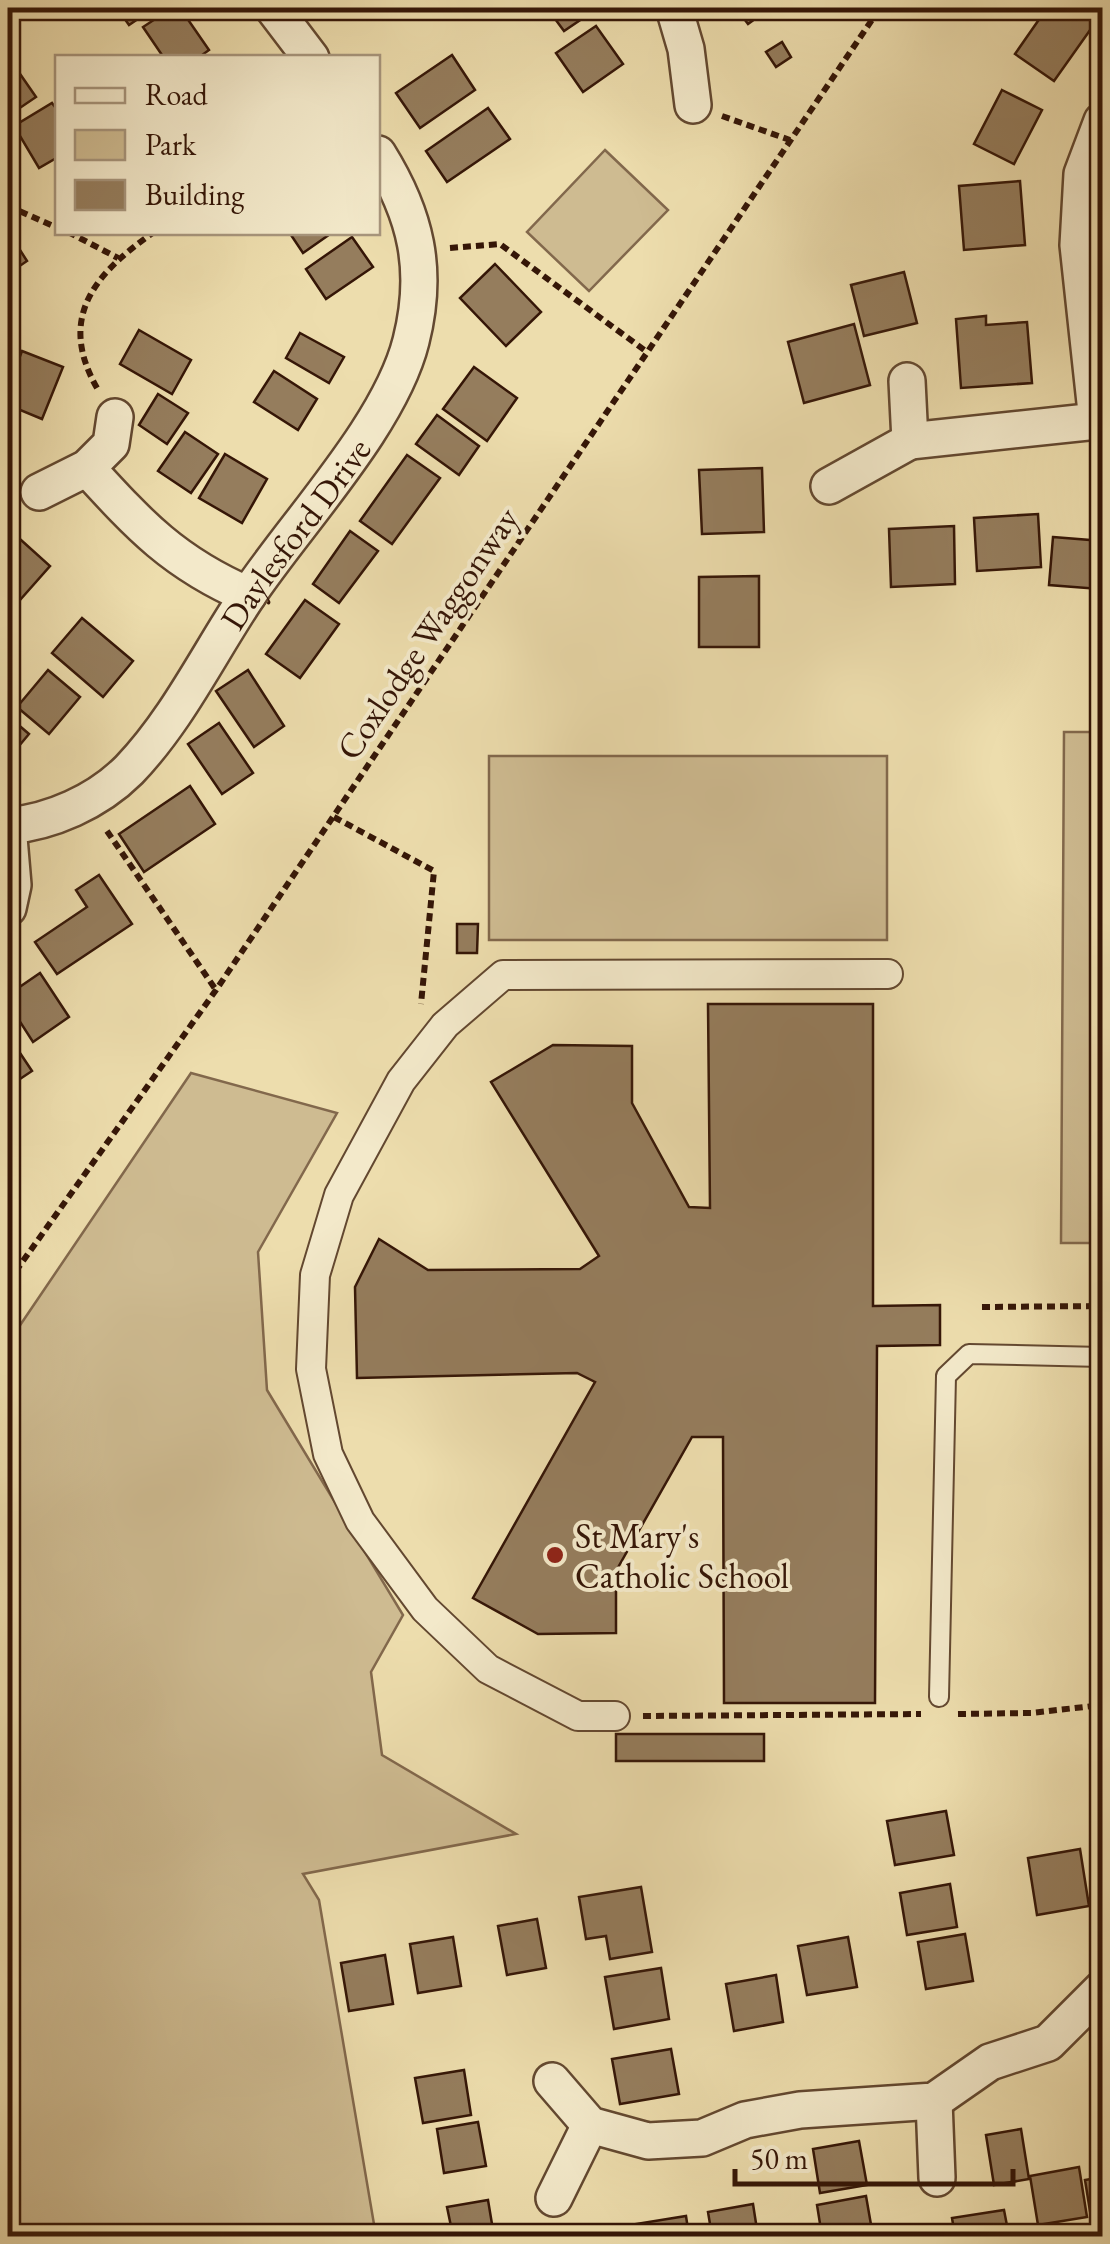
<svg xmlns="http://www.w3.org/2000/svg" width="1110" height="2244" viewBox="0 0 1110 2244" font-family="'EB Garamond',serif">
<style>
.green{fill:#cebb91;stroke:#82684c;stroke-width:2.5}
.building{fill:#957d5d;stroke:#351607;stroke-width:2.5}
.lines{fill:none;stroke-linecap:round;stroke-linejoin:round}
.service-casing{stroke:#634830;stroke-width:22}
.pedestrian-casing{stroke:#634830;stroke-width:32}
.minor-casing{stroke:#634830;stroke-width:40}
.path{stroke:#351607;stroke-width:6;stroke-dasharray:8 5;stroke-linecap:butt}
.service{stroke:#f3e9ca;stroke-width:18}
.pedestrian{stroke:#f3e9ca;stroke-width:28}
.minor{stroke:#f3e9ca;stroke-width:35}
.poi-dot{fill:#8f2418;stroke:#f3e9ca;stroke-width:4}
.labels{text-anchor:middle;dominant-baseline:central;stroke-width:8;stroke-linejoin:round;paint-order:stroke}
.street-label{font-size:35px;fill:#351607;stroke:#f3e9ca}
.poi-label{font-size:35px;fill:#351607;stroke:#f3e9ca;text-anchor:start}
</style>
<rect width="100%" height="100%" fill="#edddad"/>
<filter id="stains"><feTurbulence type="fractalNoise" baseFrequency=".002" numOctaves="4"/><feColorMatrix values="0 0 0 0 .2 0 0 0 0 .09 0 0 0 0 .02 0 0 0 .5 -.17"/></filter>
<radialGradient id="worn" r=".72"><stop offset=".6" stop-color="#630" stop-opacity="0"/><stop offset="1" stop-color="#630" stop-opacity=".3"/></radialGradient>
<g class="green">
<polygon points="605,150 668,210 589,291 527,232"/>
<polygon points="1064,732 1102,732 1102,1243 1061,1243"/>
<rect x="489" y="756" width="398" height="184"/>
<polygon points="191,1073 337,1113 258,1252 267,1390 403,1615 371,1672 382,1755 516,1834 303,1874 319,1900 376,2236 8,2236 8,1343"/>
</g>
<g class="building">
<polygon points="117,8 154,8 129,25"/>
<polygon points="172,8 180,8 209,50 198,58 164,58 143,27"/>
<polygon points="547,8 598,8 564,31"/>
<polygon points="736,8 770,8 748,24"/>
<polygon points="1047,8 1088,8 1100,16 1054,81 1015,54"/>
<polygon points="596,26 623,64 583,92 556,53"/>
<polygon points="782,42 791,57 776,67 766,52"/>
<polygon points="452,55 475,90 420,128 396,93"/>
<polygon points="9,58 36,97 8,116 8,59"/>
<polygon points="1002,90 1042,110 1014,164 974,144"/>
<polygon points="52,103 58,111 58,157 39,168 14,126"/>
<polygon points="488,108 510,139 447,182 426,151"/>
<polygon points="1020,181 1025,245 964,250 959,186"/>
<polygon points="8,231 27,261 8,274"/>
<polygon points="289,232 333,232 303,253"/>
<polygon points="352,237 373,267 326,299 306,269"/>
<polygon points="495,264 541,312 506,346 460,298"/>
<polygon points="904,272 917,323 864,336 851,285"/>
<polygon points="986,316 986,325 1027,322 1032,383 961,388 956,319"/>
<polygon points="854,324 870,385 804,403 788,342"/>
<polygon points="139,330 191,360 172,394 120,364"/>
<polygon points="300,333 344,357 329,383 286,358"/>
<polygon points="22,351 63,367 42,419 8,405 8,388"/>
<polygon points="474,367 517,398 487,441 443,409"/>
<polygon points="274,371 317,399 298,430 254,402"/>
<polygon points="158,394 188,413 167,444 139,425"/>
<polygon points="437,415 479,446 459,475 416,444"/>
<polygon points="185,432 218,454 191,493 158,471"/>
<polygon points="225,454 267,479 242,523 199,498"/>
<polygon points="407,455 440,478 392,544 360,521"/>
<polygon points="762,468 764,532 702,534 699,470"/>
<polygon points="1038,514 1041,567 977,571 974,518"/>
<polygon points="954,526 955,584 891,587 889,529"/>
<polygon points="350,531 378,551 339,603 313,584"/>
<polygon points="1053,537 1102,541 1099,589 1049,585"/>
<polygon points="21,540 50,566 20,600 8,589 8,554"/>
<polygon points="759,576 759,647 699,647 699,577"/>
<polygon points="305,600 339,624 300,678 266,654"/>
<polygon points="82,618 133,661 103,697 52,653"/>
<polygon points="48,670 80,697 49,734 17,707"/>
<polygon points="248,670 284,726 254,747 216,691"/>
<polygon points="8,716 29,734 8,759"/>
<polygon points="219,723 253,773 222,794 188,744"/>
<polygon points="190,786 215,824 144,872 119,834"/>
<polygon points="99,875 132,924 57,974 35,942 87,907 76,890"/>
<polygon points="457,924 478,924 477,953 457,953"/>
<polygon points="40,973 69,1017 33,1042 8,1003 8,995"/>
<polygon points="708,1004 873,1004 873,1306 940,1305 940,1345 877,1346 875,1703 724,1703 723,1437 692,1437 616,1571 616,1633 538,1634 473,1598 595,1382 577,1373 357,1378 355,1287 379,1239 428,1270 580,1269 599,1256 491,1082 553,1045 632,1046 632,1103 689,1207 710,1208"/>
<polygon points="8,1035 32,1071 8,1087"/>
<rect x="616" y="1734" width="148" height="27"/>
<polygon points="946,1811 954,1855 895,1865 887,1821"/>
<polygon points="1080,1849 1089,1906 1037,1915 1028,1858"/>
<polygon points="950,1884 957,1927 907,1935 900,1893"/>
<polygon points="641,1887 652,1952 610,1959 606,1936 586,1939 579,1897"/>
<polygon points="537,1919 546,1968 507,1975 498,1926"/>
<polygon points="965,1934 973,1981 926,1989 918,1942"/>
<polygon points="453,1937 461,1986 418,1993 410,1944"/>
<polygon points="848,1937 857,1987 807,1995 798,1946"/>
<polygon points="385,1955 393,2004 349,2011 341,1963"/>
<polygon points="661,1968 669,2019 614,2029 605,1977"/>
<polygon points="776,1975 783,2022 734,2031 726,1984"/>
<polygon points="671,2049 679,2094 620,2104 612,2059"/>
<polygon points="464,2070 471,2115 423,2123 415,2078"/>
<polygon points="478,2122 486,2166 444,2173 437,2129"/>
<polygon points="1021,2129 1029,2179 994,2185 986,2135"/>
<polygon points="859,2141 867,2185 820,2193 813,2149"/>
<polygon points="1079,2167 1087,2217 1038,2225 1030,2176"/>
<polygon points="1102,2177 1102,2228 1093,2230 1085,2180"/>
<polygon points="866,2196 873,2236 822,2236 817,2205"/>
<polygon points="488,2200 494,2236 453,2236 447,2207"/>
<polygon points="753,2204 758,2236 712,2236 708,2212"/>
<polygon points="1004,2210 1009,2236 955,2236 952,2218"/>
<polygon points="686,2216 689,2236 632,2236 630,2225"/>
</g>
<g class="lines">
<g class="service-casing">
<polyline id="service" points="939,1697 946,1376 969,1354 1102,1357"/>
</g>
<g class="pedestrian-casing">
<polyline id="pedestrian" points="615,1716 578,1716 488,1669 425,1609 360,1521 328,1454 311,1369 315,1275 339,1195 401,1081 445,1025 503,975 888,974"/>
</g>
<g class="minor-casing">
<g id="minor">
<polyline points="273,8 311,58"/>
<polyline points="674,8 686,49 693,105"/>
<polyline points="1102,121 1082,174 1078,245 1097,421 1102,427"/>
<polyline points="910,441 1097,421"/>
<path d="M87,468c53,58 87,95 161,127"/>
<polyline points="829,486 910,441 907,381"/>
<polyline points="39,492 87,468 111,444 115,417"/>
<path id="s1" d="M8,826c43,-4 89,-24 121,-56 49,-51 80,-117 119,-175 49,-73 142,-170 163,-254 18,-71 5,-126 -33,-187"/>
<polyline points="8,908 13,885 8,826"/>
<polyline points="552,2081 590,2125 648,2141 702,2138 745,2120 800,2110 934,2101 990,2062 1048,2043 1102,1989"/>
<polyline points="934,2101 937,2178"/>
<polyline points="554,2198 590,2125"/>
</g>
</g>
<g class="path">
<polyline points="722,116 790,140"/>
<polyline points="8,206 58,228"/>
<polyline points="68,232 118,258"/>
<polyline points="450,248 500,244 647,352"/>
<path d="M97,388c-41,-72 0,-116 57,-156"/>
<polyline points="334,817 434,871 421,1004"/>
<polyline points="107,831 216,990"/>
<polyline points="8,1282 216,990 880,8"/>
<polyline points="982,1307 1102,1306"/>
<polyline points="958,1714 1031,1713 1102,1705"/>
<polyline points="643,1716 921,1714"/>
</g>
<use href="#service" class="service"/>
<use href="#pedestrian" class="pedestrian"/>
<use href="#minor" class="minor"/>
</g>
<circle class="poi-dot" cx="555" cy="1555" r="10"/>
<g class="labels">
<g class="street-label">
<text stroke="none"><textPath href="#s1" startOffset="425">Daylesford Drive</textPath></text>
<text transform="translate(427 633) rotate(-56)">Coxlodge Waggonway</text>
</g>
<g class="poi-label">
<text x="575" y="1535">St Mary's<tspan x="575" dy="40">Catholic School</tspan></text>
</g>
</g>
<rect width="1110" height="2244" fill="none" stroke="#edddad" stroke-width="40"/>
<rect x="10" y="10" width="1090" height="2224" fill="none" stroke="#351607" stroke-width="5"/>
<rect x="20" y="20" width="1070" height="2204" fill="none" stroke="#351607" stroke-width="2.5"/>
<rect x="55" y="55" width="325" height="180" fill="#f3e9ca" stroke="#a7957c" stroke-width="2.5"/>
<rect x="75" y="88" width="50" height="15" fill="#f3e9ca" stroke="#a7957c" stroke-width="2.5"/>
<text x="145" y="105" font-size="30" fill="#351607">Road</text>
<rect x="75" y="130" width="50" height="30" fill="#cebb91" stroke="#a7957c" stroke-width="2.5"/>
<text x="145" y="155" font-size="30" fill="#351607">Park</text>
<rect x="75" y="180" width="50" height="30" fill="#957d5d" stroke="#a7957c" stroke-width="2.5"/>
<text x="145" y="205" font-size="30" fill="#351607">Building</text>
<path d="M735 2169v15h278v-15" fill="none" stroke="#351607" stroke-width="5"/>
<text x="750" y="2169" font-size="30" fill="#351607" stroke="#f3e9ca" stroke-width="8" paint-order="stroke">50 m</text>
<rect width="100%" height="100%" filter="url(#stains)"/>
<rect width="100%" height="100%" fill="url(#worn)"/>
</svg>
